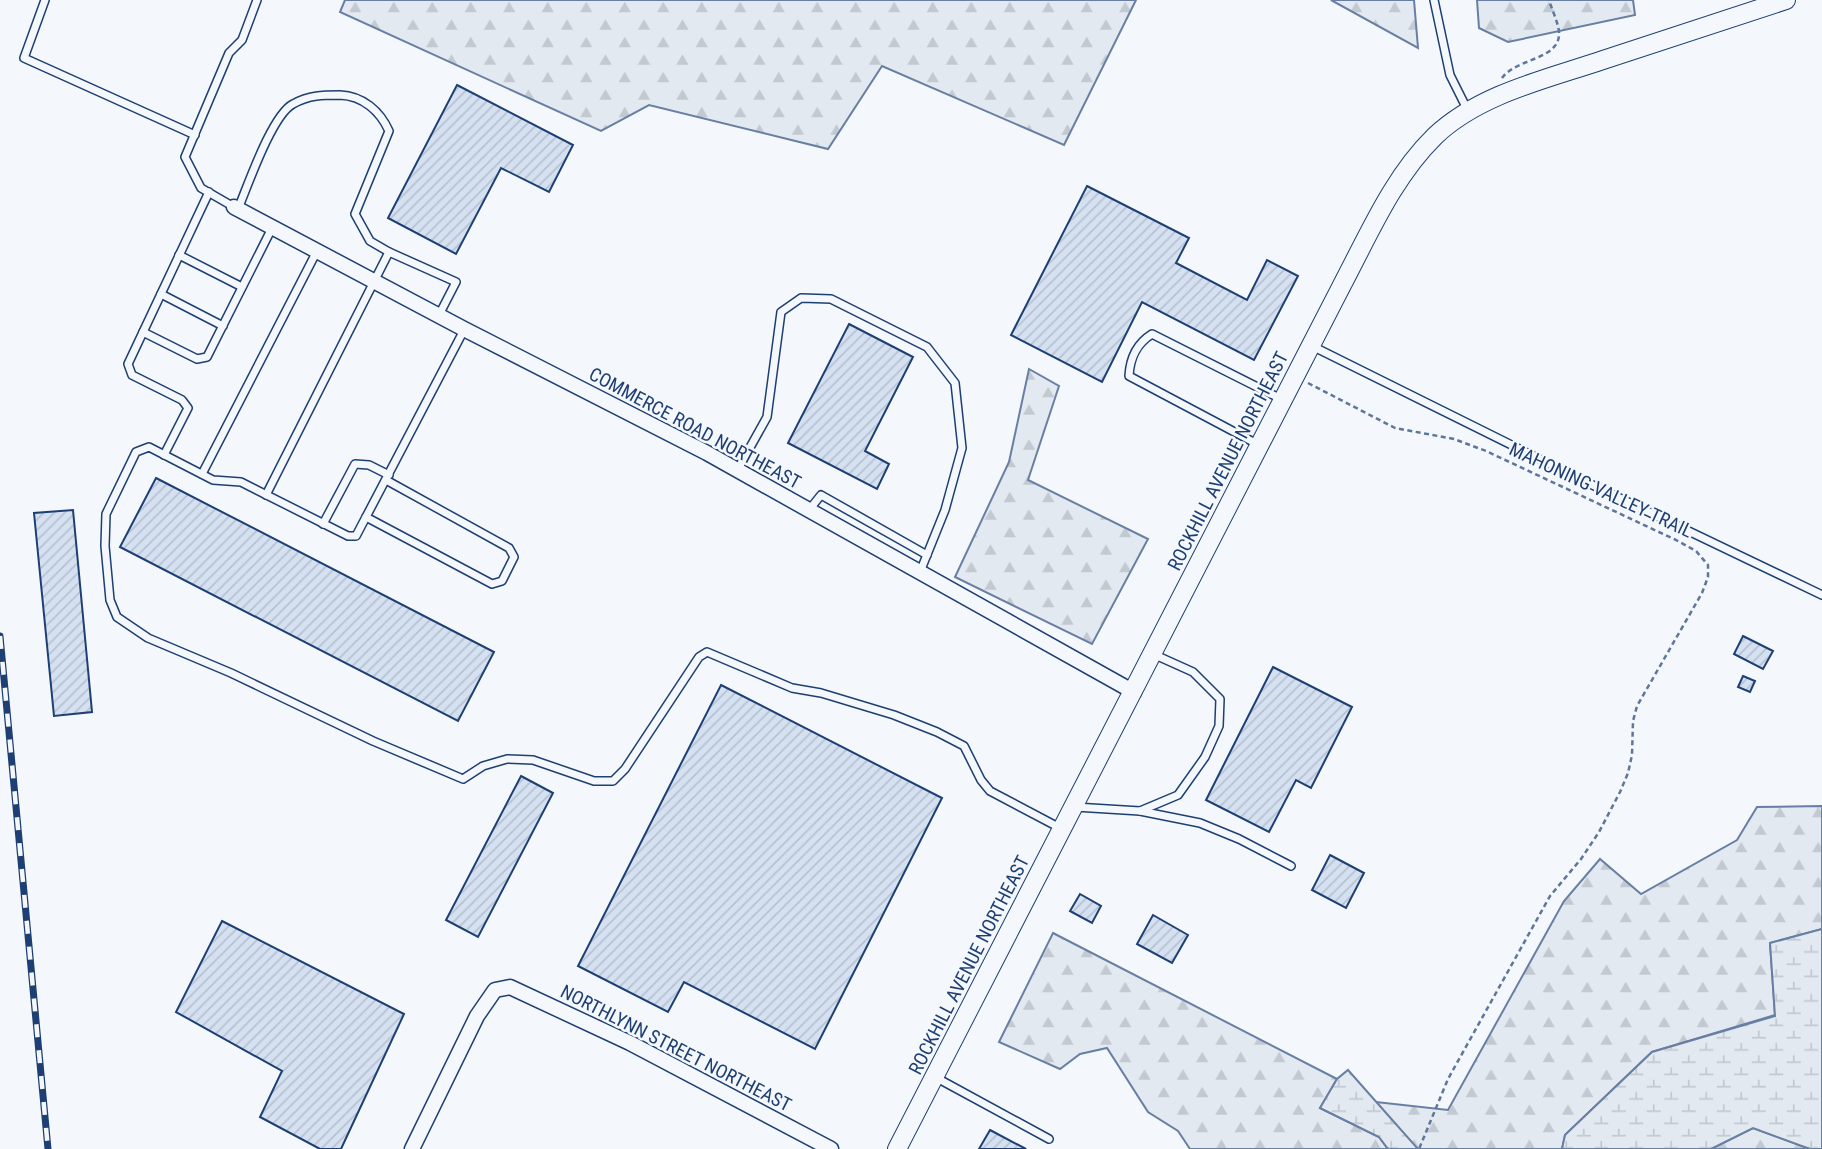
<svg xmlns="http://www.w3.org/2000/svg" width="1822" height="1149" viewBox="0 0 1822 1149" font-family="'Roboto Condensed',sans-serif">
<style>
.forest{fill:url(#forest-firs);stroke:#687fa3;stroke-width:2}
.wetland{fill:url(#wetland-marsh);stroke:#687fa3;stroke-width:2}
.building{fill:url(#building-hatch);stroke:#1d3f73;stroke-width:2}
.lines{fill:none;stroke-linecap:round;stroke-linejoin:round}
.service-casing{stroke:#1d3f73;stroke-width:10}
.minor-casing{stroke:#1d3f73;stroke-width:17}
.tertiary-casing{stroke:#1d3f73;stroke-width:20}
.path{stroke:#5e769c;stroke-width:2.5;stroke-dasharray:5 3.5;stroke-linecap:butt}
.service{stroke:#f4f7fb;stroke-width:7}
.minor{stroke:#f4f7fb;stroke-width:14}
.tertiary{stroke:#f4f7fb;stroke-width:18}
.rail-casing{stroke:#1d3f73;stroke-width:7}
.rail{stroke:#f4f7fb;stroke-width:4.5;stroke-dasharray:13;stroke-linecap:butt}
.labels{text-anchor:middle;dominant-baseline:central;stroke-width:5;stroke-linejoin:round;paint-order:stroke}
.street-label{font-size:19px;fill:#1d3f73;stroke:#f4f7fb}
</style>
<defs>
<pattern id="forest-firs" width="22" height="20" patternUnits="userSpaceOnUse" patternTransform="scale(1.75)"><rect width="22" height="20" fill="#e3e9f0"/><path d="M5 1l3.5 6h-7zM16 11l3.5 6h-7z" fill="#c2c9d1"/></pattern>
<pattern id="wetland-marsh" width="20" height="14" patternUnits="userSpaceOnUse" patternTransform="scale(1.75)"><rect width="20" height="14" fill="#e3e9f0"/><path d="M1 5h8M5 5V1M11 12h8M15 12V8" fill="none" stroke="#c2c9d1"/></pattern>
<pattern id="building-hatch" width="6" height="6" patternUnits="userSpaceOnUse" patternTransform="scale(1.75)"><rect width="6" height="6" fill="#d5e0f0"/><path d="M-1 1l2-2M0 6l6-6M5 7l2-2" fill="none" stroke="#b6c1d1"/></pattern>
</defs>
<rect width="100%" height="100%" fill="#f4f7fb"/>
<g class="forest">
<polygon points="345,0 1136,0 1064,145 882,66 828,149 649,105 601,131 340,12"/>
<polygon points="1331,0 1414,0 1418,48"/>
<polygon points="1477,0 1633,0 1635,15 1508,42 1479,28"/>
<polygon points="1029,369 1059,386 1028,480 1148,539 1092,644 955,577 1009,462"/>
<polygon points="1822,806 1822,929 1770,943 1775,1015 1652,1052 1565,1135 1562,1149 1415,1149 1376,1102 1448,1110 1564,901 1600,859 1641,894 1737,840 1757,807"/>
<polygon points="1053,933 1337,1079 1320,1108 1379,1137 1388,1149 1190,1149 1178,1131 1148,1112 1107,1048 1080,1054 1060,1069 999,1042"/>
<polygon points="1753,1128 1810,1149 1711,1149"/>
</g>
<g class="wetland">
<polygon points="1822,929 1822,1149 1810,1149 1753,1128 1711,1149 1562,1149 1565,1135 1652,1052 1775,1016 1770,943"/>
<polygon points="1348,1070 1418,1149 1388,1149 1379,1137 1320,1108 1337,1079"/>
</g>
<g class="building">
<polygon points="457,85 573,145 549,192 501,168 456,254 388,218"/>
<polygon points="1087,186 1189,238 1176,263 1247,300 1267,260 1298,276 1254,360 1142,302 1102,382 1011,335"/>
<polygon points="849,324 913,357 865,451 889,464 877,489 788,443"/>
<polygon points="156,478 494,652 458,721 120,547"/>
<polygon points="73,510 92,712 54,716 34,513"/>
<polygon points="1743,636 1773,651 1763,669 1734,654"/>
<polygon points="1273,667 1352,707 1311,788 1296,780 1269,832 1206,800"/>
<polygon points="1743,676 1755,681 1750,692 1738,687"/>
<polygon points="721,685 942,798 815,1049 684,982 668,1012 578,966"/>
<polygon points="521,776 553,793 478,937 446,920"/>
<polygon points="1330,855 1364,873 1346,908 1312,890"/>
<polygon points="1080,894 1101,906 1092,923 1070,911"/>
<polygon points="1153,915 1188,935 1172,963 1137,944"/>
<polygon points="222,921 404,1014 341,1149 320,1149 260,1117 282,1071 176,1012"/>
<polygon points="990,1130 1026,1149 979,1149"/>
</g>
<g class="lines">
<g class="service-casing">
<g id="service">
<polyline points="45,0 24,58 195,135"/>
<polyline points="1434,0 1450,75 1467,109"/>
<polyline points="234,207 201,188 185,157 229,53 242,40 257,0"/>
<path d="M238,209c10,-24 34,-94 55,-105 16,-9 30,-9 47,-9 23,1 40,16 49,36l-34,83 15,27 19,11"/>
<polyline points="179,255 242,287"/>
<polyline points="161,294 223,326"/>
<polyline points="143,332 197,359 207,357 272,228"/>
<polyline points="1312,346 1582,480 1822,595"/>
<path d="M1259,445l-130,-69c1,-18 7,-32 23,-42l131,66"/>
<polyline points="164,455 188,408 182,400 132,375 128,364 209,192"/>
<polyline points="738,469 767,417 781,312 801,298 831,299 927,347 955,383 962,448 945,510 920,572"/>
<polyline points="202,474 317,251"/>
<polyline points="386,480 509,548 514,557 502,581 492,584 366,517 464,330"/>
<polyline points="266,495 389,252 456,282 439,315"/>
<polyline points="809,510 821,495 927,555"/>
<polyline points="366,517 356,536 348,536 241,482 213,480 149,447 136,452 106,514 105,546 110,600 117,617 148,638 231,673 373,741 463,779 483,766 507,759 533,760 594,781 613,781 625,769 699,657 707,652 792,688 821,693 894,715 937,732 964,746 981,780 990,791 1062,829"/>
<polyline points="323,524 355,464 369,465 389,475"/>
<polyline points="1075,807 1140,811 1178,795 1205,757 1219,726 1220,699 1193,672 1153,654"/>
<polyline points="1140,811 1200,823 1239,839 1291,866"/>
<polyline points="935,1077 1049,1139"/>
</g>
</g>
<g class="minor-casing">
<g id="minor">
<polyline points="234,207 464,329 707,453 1134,692"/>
<polyline points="412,1149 477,1016 495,990 510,987 630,1043 831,1149"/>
</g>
</g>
<g class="tertiary-casing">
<path id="tertiary" d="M897,1149l445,-864c27,-51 51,-108 93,-149 44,-42 112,-57 168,-76 61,-20 122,-40 183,-60"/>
</g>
<g class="path">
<path d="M1502,78c14,-20 59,-18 57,-46 -1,-10 -7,-22 -10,-32"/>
<polyline points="1308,383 1395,428 1454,439 1486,451 1676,540 1696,551 1708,565 1708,577 1702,593 1637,706 1633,721 1632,755 1628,773 1620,792 1599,832 1581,859 1550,896 1448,1079 1419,1149"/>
</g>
<use href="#service" class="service"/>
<use href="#minor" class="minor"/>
<use href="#tertiary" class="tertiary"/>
<g class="rail-casing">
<polyline id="rail" points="0,636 48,1149"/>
</g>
<use href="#rail" class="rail"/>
</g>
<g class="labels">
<g class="street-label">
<text transform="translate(695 428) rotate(28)">COMMERCE ROAD NORTHEAST</text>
<text transform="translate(1228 461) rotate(-63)">ROCKHILL AVENUE NORTHEAST</text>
<text transform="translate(1601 490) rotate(25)">MAHONING VALLEY TRAIL</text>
<text transform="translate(969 965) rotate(-63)">ROCKHILL AVENUE NORTHEAST</text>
<text transform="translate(676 1048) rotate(27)">NORTHLYNN STREET NORTHEAST</text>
</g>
</g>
</svg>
